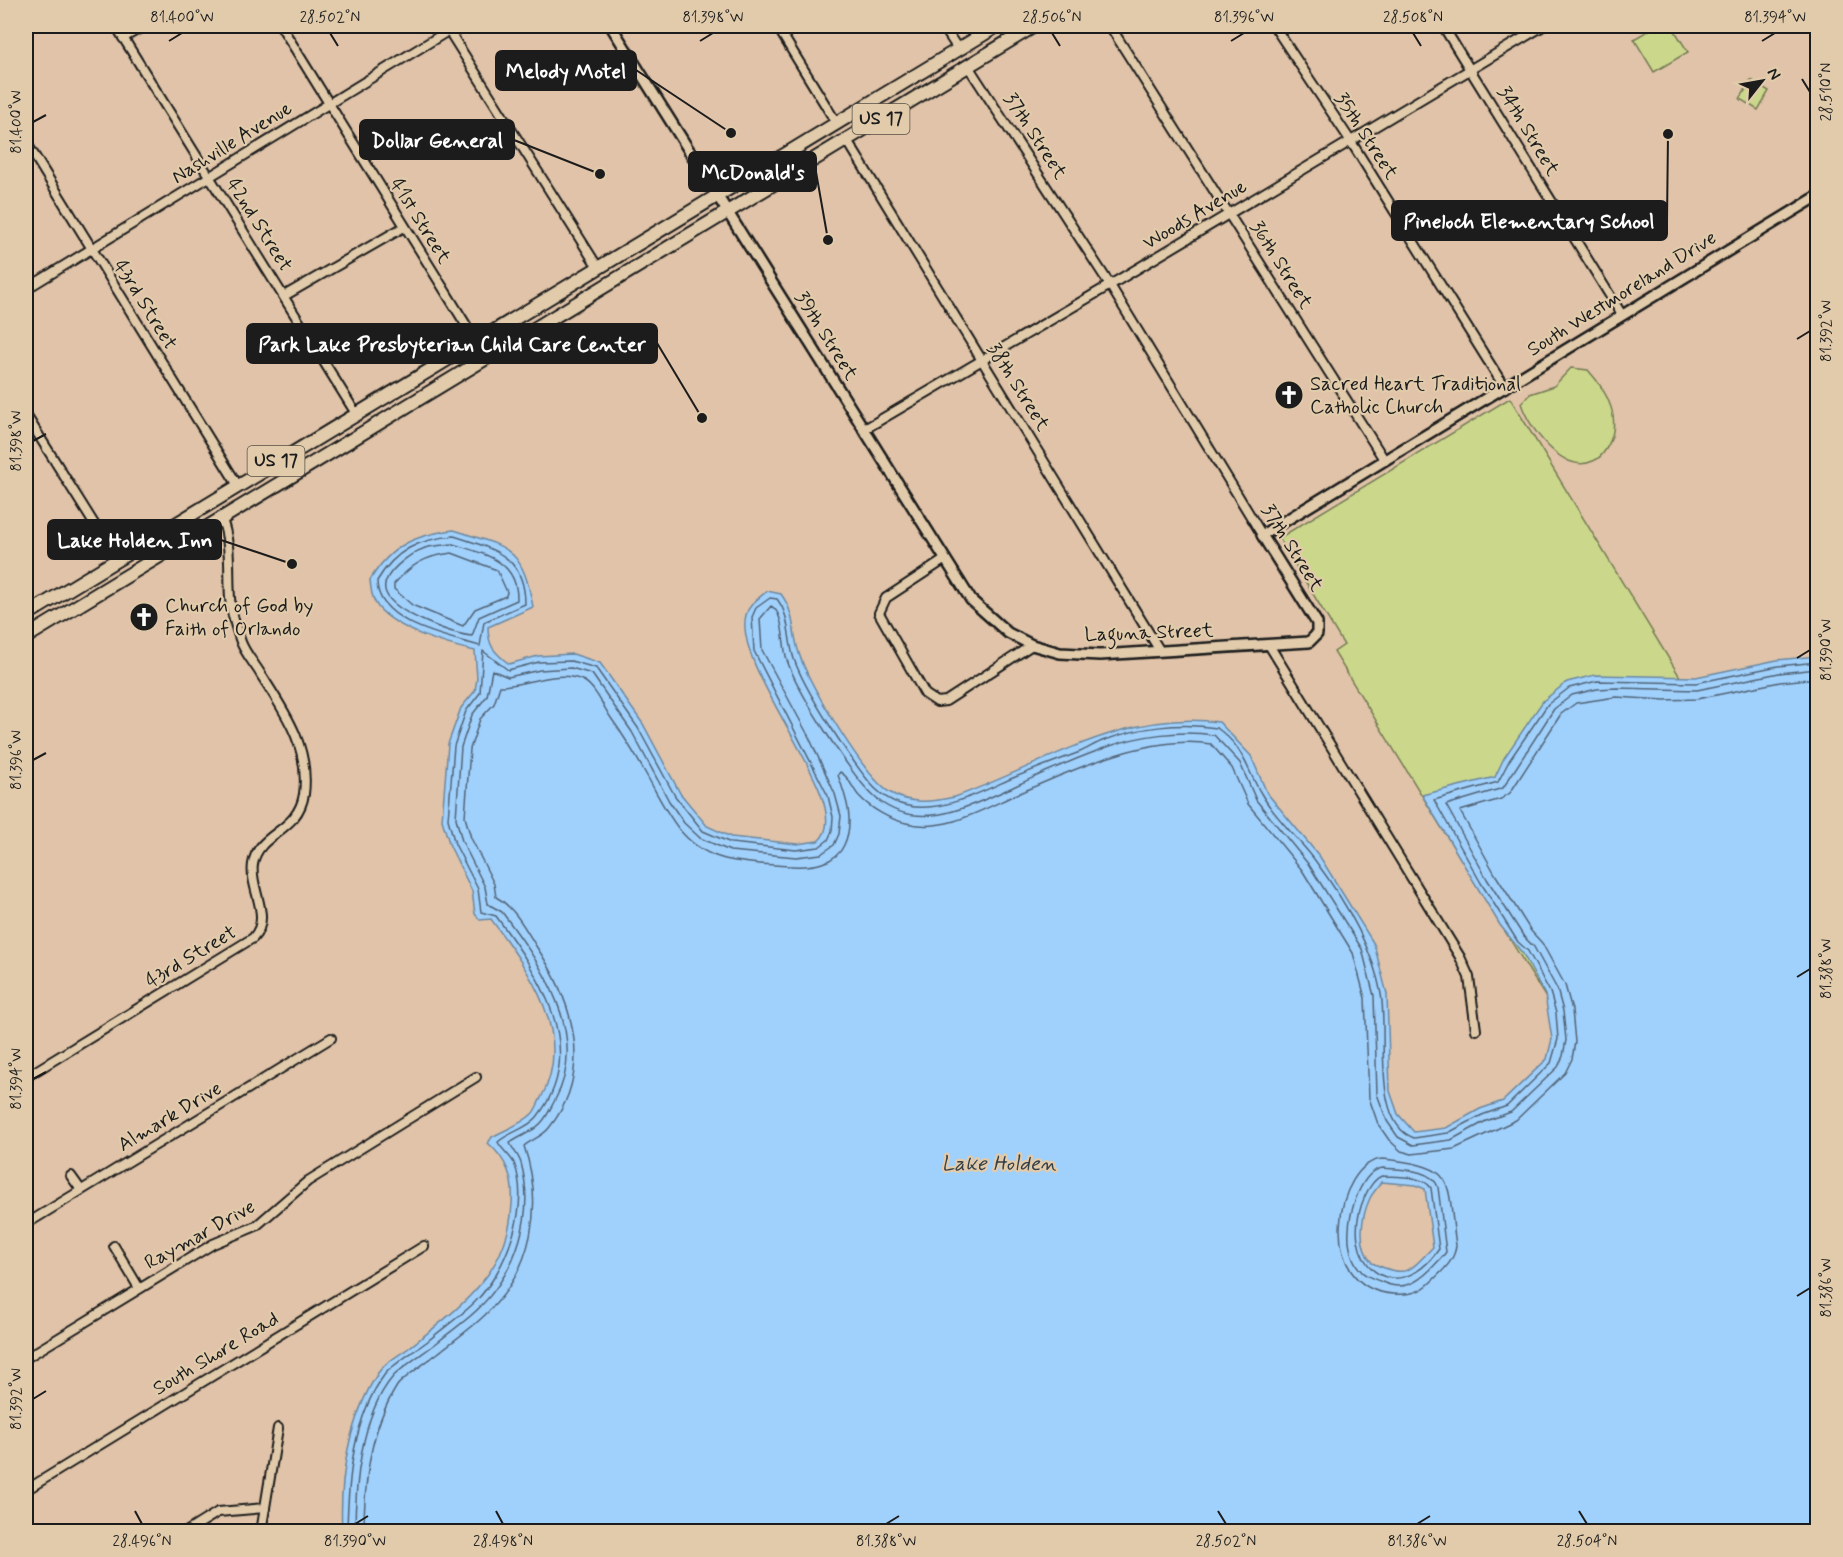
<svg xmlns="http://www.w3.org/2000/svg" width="1843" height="1557" viewBox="0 0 1843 1557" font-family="Mynerve,sans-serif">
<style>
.green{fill:#cbd78b;stroke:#747a54;stroke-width:1.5}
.water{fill:#a0d0fc;stroke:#6b88a2;stroke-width:1.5;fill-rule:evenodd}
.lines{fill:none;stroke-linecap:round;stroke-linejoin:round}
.shore{stroke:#516476;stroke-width:1.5}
.minor-casing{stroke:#1c1c1c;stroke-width:12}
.tertiary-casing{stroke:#1c1c1c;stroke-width:14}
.primary-casing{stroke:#1c1c1c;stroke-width:16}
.minor{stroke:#e1cbab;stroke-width:8}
.tertiary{stroke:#e1cbab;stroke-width:9}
.primary{stroke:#e1cbab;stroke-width:12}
.ticks{fill:none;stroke:#1c1c1c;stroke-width:2}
.labels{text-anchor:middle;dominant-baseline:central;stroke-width:4.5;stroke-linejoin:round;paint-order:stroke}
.shield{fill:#e1cbab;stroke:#575047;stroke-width:1.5}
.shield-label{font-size:18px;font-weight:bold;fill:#1c1c1c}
.street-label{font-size:20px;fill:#1c1c1c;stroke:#e1cbab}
.poi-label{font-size:20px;fill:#1c1c1c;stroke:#e1cbab;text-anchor:start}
.water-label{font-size:21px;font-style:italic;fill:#364049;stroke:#e1cbab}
.leader{fill:none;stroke:#1c1c1c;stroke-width:2}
.callout-dot{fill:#1c1c1c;stroke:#e1cbab;stroke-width:2}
.callout{fill:#1c1c1c;stroke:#1c1c1c;stroke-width:2}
.callout-label{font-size:21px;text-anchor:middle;font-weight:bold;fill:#fff}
.neatline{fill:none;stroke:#1c1c1c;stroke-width:2}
.ticks-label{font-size:15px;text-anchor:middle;fill:#1c1c1c}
</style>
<rect width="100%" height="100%" fill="#e0c3a8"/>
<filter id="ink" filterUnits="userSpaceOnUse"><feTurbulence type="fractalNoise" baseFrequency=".0167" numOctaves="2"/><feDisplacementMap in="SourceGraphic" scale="12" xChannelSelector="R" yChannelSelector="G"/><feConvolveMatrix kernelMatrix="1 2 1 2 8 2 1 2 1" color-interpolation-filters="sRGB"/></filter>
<g filter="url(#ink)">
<g class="green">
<polygon points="1656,26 1672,26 1688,52 1654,72 1634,39"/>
<polygon points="1751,80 1769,91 1758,110 1740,99"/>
<path d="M1571,368l17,2c19,21 36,51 18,79 -3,5 -7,10 -13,12 -30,14 -65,-34 -72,-58l9,-9 24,-8z"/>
<polygon points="1510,398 1797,869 1557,1016 1334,652 1344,645 1279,538"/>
</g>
<path class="water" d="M454,530c55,18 68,16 79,77l-45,20c0,19 6,25 21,37l29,-8 35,-2 27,9 43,61 37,69 27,33 24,11 66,7 21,-3c43,-33 -87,-170 -72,-226 3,-11 13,-17 21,-24l14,3c16,22 10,41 20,65 11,29 63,117 88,133 22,13 43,10 66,5 89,-32 165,-87 264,-75l32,34 16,37 53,64 54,87 13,50 3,97 8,23 16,18 32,-4 34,-19 23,-8 44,-42 5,-20 -7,-44 -22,-41 -23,-29 -78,-130 73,-18 9,-19 39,-57 24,-19 28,-7 101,2 81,-17 40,-4v875h-1475c-3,-53 7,-113 36,-158 7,-11 22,-18 32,-26 50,-40 99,-74 102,-143 2,-26 -5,-44 -24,-61l4,-6c12,-7 30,-13 40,-23 4,-4 6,-11 9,-16 35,-64 -13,-128 -50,-179l-11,1 -5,-6 -3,-23 -22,-45 -8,-26 6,-76 13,-36 14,-17 2,-13 -2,-27c-28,-6 -78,-21 -97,-44 -6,-8 -7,-17 -8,-27 21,-35 45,-45 84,-50zM1381,1182l35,3 9,4 8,58c-25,26 -26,31 -61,16 -15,-18 -11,-45 -2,-65 3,-6 8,-10 11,-16z"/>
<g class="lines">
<g class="shore">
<path d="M454,536c39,13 71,19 71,68l-41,18 -4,24c-31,-9 -104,-23 -103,-65 18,-31 42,-42 77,-45z"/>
<path d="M453,544c31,10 65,16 64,56l-38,17 -7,19c-20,-2 -78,-23 -86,-43 -8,-18 25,-40 39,-45 9,-3 19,-3 28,-4z"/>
<path d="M452,553l45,17 10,22 -1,4 -31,13 -12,17 -51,-21 -18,-16v-5c18,-20 31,-28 58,-31z"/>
<path d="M1383,1159c75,8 63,18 73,86 -1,16 -14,26 -25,37 -11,11 -22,13 -37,12 -81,-4 -59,-133 -11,-135z"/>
<path d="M1383,1168c17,2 48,0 55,19l8,65c-4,6 -10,11 -15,17 -15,15 -29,22 -49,13 -7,-3 -15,-5 -20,-10 -20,-21 -14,-56 -4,-79 5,-11 13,-24 25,-25z"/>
<path d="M1382,1176c14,1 41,-1 49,12l8,61c-45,64 -103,12 -74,-53 3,-7 10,-18 17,-20z"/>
<path d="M347,1532c1,-53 6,-115 38,-158 8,-10 33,-25 44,-34 15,-13 32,-24 46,-38 31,-31 56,-96 39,-139 -4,-8 -13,-14 -16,-21 11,-10 29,-13 39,-25 54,-67 0,-145 -41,-201l-15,-4 -3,-23 -23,-45 -7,-25 6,-73 12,-35 14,-18 3,-42 25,19 31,-8 32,-1 25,7 42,60 37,68 28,35 28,12 65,7 23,-3 9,-7 4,-9 1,-14 -5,-21 -74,-145 -2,-34 4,-9 14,-10 7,1c14,18 10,39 17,60 11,32 55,98 76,124 39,46 96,16 138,-3 24,-10 48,-19 72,-28 9,-4 16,-9 25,-12 35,-13 75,-18 112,-12 28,20 29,41 45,67 14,24 36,43 52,64 30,40 58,86 67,135 7,35 -10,130 33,144l34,-5 34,-18 25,-9 44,-43 7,-24 -2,-26 -6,-21 -22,-41 -10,-9 -37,-59 -47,-83 64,-18 11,-21 39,-57 21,-16 28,-7 99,2 82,-17 40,-4"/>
<path d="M355,1532c0,-47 6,-117 37,-154 8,-10 35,-27 47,-37 13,-11 30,-22 42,-35 36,-37 54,-92 40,-143 -2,-7 -8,-13 -11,-20 10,-7 23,-11 31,-20 6,-6 10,-16 14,-23 36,-66 -15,-137 -53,-188l-14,-8 -3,-17 -23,-46 -6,-23 5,-71 11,-32 15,-19 5,-26 16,7 32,-7 31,-2 21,6 40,58 37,69 15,22 16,15 30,13 66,6 25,-3 13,-9 5,-11 2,-18 -6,-22 -26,-57 -47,-87 -2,-31 11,-13c14,7 11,40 16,54 10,31 67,121 91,140 42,33 92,6 133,-12 31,-15 64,-29 96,-41 33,-12 72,-17 107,-12l26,28 16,37 53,65 53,84 12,47 3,98 10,27 11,16 15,8 38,-5 35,-19 25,-9 47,-45 5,-11 3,-16 -3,-29 -6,-22 -23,-42 -10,-10 -37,-58 -41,-74 57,-17 51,-79 18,-14 25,-6 19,-1 81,2 82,-17 39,-4"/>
<path d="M364,1532c0,-50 6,-103 33,-146 5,-8 37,-29 46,-37 14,-11 30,-22 43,-35 47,-44 58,-109 38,-168 7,-6 19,-10 25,-18 46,-57 24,-127 -13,-182 -11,-18 -22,-39 -40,-49l-2,-13 -23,-46 -6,-21 5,-68 10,-30 14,-15 6,-18c26,0 58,-18 84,-5 11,6 20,27 27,37 13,18 25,38 36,58 20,35 34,72 78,83 21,5 46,6 68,7 18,1 43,-2 51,-21 11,-23 2,-48 -6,-70l2,-3c9,4 12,16 19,24 12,13 30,23 47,27 38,10 76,-13 109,-28 57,-25 133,-61 196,-51l21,24 16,36 54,66 51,83 12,45 4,100 9,26 11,16 12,11 11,3 42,-5 62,-29 49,-47 7,-14 3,-17 -3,-32 -7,-25 -23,-42 -11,-12 -36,-57 -35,-63 41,-12 9,-6 51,-79 15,-11 40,-6 49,3 32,-1 83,-17 38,-4"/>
</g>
<g class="minor-casing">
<g id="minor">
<polyline points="116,26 355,412"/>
<polyline points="281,26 476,341"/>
<polyline points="446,26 599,269"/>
<polyline points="777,26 837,124"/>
<polyline points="943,26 958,49"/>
<polyline points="1110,26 1385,461"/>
<polyline points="1274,26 1350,140 1505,388"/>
<polyline points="1443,26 1622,315"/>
<polyline points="123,38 144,26"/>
<polyline points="968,66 1110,285 1262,535"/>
<polyline points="847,140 1160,651"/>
<polyline points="26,142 237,484"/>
<polyline points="26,289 456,26"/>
<polyline points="284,296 404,227"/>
<polyline points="26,415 116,559"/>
<polyline points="863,430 1110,285 1543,26"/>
<polyline points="944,560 886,598 879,613 925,694 937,702 946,701 1032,645"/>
<polyline points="1269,645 1460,957 1469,977 1476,1030"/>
<path d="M26,1077l227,-139c20,-21 -4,-49 0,-74 5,-32 45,-31 51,-70 6,-48 -20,-83 -44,-121 -6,-10 -15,-20 -19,-31 -5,-14 -10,-29 -11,-44 -2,-28 2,-54 -9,-81"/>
<polyline points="71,1176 81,1190"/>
<polyline points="26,1224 331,1038"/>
<polyline points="114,1246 139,1288"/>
<polyline points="26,1358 213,1244 256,1226 308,1181 476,1077"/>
<polyline points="26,1490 424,1246"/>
<polyline points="186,1532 218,1512 265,1508"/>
<polyline points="261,1532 278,1428"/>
</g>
</g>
<g class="tertiary-casing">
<polyline id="tertiary" points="611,26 971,600 1008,633 1032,645 1060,653 1100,655 1309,642 1317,634 1317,623 1262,535 1818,196"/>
</g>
<g class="primary-casing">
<g id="primary">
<polyline points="26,615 997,26"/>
<polyline points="26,637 1034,26"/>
</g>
</g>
<use href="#minor" class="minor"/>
<use href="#tertiary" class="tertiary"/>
<use href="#primary" class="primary"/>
</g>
</g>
<path class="ticks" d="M330,33l8,13M1052,33l8,13M1413,33l8,13M169,41l13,-8M700,41l13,-8M1231,41l13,-8M1762,41l13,-8M1802,79l8,13M33,122l13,-7M1797,339l13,-8M33,441l13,-7M1797,658l13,-8M33,760l13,-7M1797,977l13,-8M33,1079l13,-7M1797,1296l13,-8M33,1399l13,-8M135,1511l7,13M496,1511l7,13M1218,1511l8,13M1579,1511l8,13M355,1524l13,-8M886,1524l13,-8M1417,1524l13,-8"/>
<defs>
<g id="church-disc" transform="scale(1.5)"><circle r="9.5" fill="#1c1c1c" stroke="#e1cbab"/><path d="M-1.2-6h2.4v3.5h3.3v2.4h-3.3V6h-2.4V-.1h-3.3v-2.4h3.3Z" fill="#fff"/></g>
</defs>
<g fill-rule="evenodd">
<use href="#church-disc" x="1289" y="395"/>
<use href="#church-disc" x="144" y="617"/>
</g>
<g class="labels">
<g class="shield">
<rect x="852.5" y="104" width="57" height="30" rx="4.5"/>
<rect x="247.5" y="446" width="57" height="30" rx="4.5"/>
</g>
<g class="shield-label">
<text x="881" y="119">US 17</text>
<text x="276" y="461">US 17</text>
</g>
<g class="street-label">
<text transform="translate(1528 131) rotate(59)">34th Street</text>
<text transform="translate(1035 136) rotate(57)">37th Street</text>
<text transform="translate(1366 136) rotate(57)">35th Street</text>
<text transform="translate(232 143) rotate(-32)">Nashville Avenue</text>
<text transform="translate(1195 215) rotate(-31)">Woods Avenue</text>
<text transform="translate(420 221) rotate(58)">41st Street</text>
<text transform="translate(259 225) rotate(58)">42nd Street</text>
<text transform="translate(1281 265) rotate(58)">36th Street</text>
<text transform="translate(1622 294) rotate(-32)">South Westmoreland Drive</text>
<text transform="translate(145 305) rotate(58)">43rd Street</text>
<text transform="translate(826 336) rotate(58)">39th Street</text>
<text transform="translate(1018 387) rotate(58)">38th Street</text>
<text transform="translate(1292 548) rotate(58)">37th Street</text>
<text transform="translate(1149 633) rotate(-2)">Laguna Street</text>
<text transform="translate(191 957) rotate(-31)">43rd Street</text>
<text transform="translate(170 1117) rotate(-31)">Almark Drive</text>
<text transform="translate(200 1235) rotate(-29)">Raymar Drive</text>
<text transform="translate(216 1354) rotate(-31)">South Shore Road</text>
</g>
<g class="poi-label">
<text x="1310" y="384">Sacred Heart Traditional<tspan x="1310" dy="23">Catholic Church</tspan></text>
<text x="165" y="606">Church of God by<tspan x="165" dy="23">Faith of Orlando</tspan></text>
</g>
<g class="water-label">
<text x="999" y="1164">Lake Holden</text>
</g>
</g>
<path class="leader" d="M731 133L636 70M600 174L514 140M828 240L816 172M1668 134L1667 221M702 418L657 343M292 564L221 540"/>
<g class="callout-dot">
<circle cx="731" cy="133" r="6"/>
<circle cx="600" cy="174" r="6"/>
<circle cx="828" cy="240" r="6"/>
<circle cx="1668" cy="134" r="6"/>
<circle cx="702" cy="418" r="6"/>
<circle cx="292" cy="564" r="6"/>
</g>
<g class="callout">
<rect x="496" y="51" width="140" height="39" rx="6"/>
<rect x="360" y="120" width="154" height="39" rx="6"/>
<rect x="689" y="152" width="127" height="39" rx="6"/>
<rect x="1392" y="201" width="275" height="39" rx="6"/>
<rect x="247" y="324" width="410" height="39" rx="6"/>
<rect x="48" y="520" width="173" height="39" rx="6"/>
</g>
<g class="callout-label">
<text x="566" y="78">Melody Motel</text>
<text x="437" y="147">Dollar General</text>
<text x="753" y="179">McDonald's</text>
<text x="1529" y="228">Pineloch Elementary School</text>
<text x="452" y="351">Park Lake Presbyterian Child Care Center</text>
<text x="135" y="547">Lake Holden Inn</text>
</g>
<rect width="1843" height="1557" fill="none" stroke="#e1cbab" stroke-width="66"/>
<g transform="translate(1762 81) rotate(59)" stroke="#e1cbab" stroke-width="4.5" paint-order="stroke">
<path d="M0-4.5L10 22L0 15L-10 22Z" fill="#1c1c1c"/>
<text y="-9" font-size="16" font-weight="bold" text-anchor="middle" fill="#1c1c1c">N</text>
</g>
<rect x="33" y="33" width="1777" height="1491" class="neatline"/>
<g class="ticks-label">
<text x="182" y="22">81.400°W</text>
<text x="330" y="22">28.502°N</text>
<text x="713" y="22">81.398°W</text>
<text x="1052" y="22">28.506°N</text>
<text x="1244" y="22">81.396°W</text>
<text x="1413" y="22">28.508°N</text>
<text x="1775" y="22">81.394°W</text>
<text transform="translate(1826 92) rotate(-90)" y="5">28.510°N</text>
<text transform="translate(16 122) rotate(-90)" y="5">81.400°W</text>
<text transform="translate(1826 331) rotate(-90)" y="5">81.392°W</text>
<text transform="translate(16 441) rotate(-90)" y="5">81.398°W</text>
<text transform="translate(1826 650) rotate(-90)" y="5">81.390°W</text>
<text transform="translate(16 760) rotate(-90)" y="5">81.396°W</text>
<text transform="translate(1826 969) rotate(-90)" y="5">81.388°W</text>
<text transform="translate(16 1079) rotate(-90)" y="5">81.394°W</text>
<text transform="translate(1826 1288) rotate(-90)" y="5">81.386°W</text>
<text transform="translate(16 1399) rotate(-90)" y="5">81.392°W</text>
<text x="142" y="1546">28.496°N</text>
<text x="355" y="1546">81.390°W</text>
<text x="503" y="1546">28.498°N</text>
<text x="886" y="1546">81.388°W</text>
<text x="1226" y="1546">28.502°N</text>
<text x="1417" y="1546">81.386°W</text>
<text x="1587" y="1546">28.504°N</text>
</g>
</svg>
